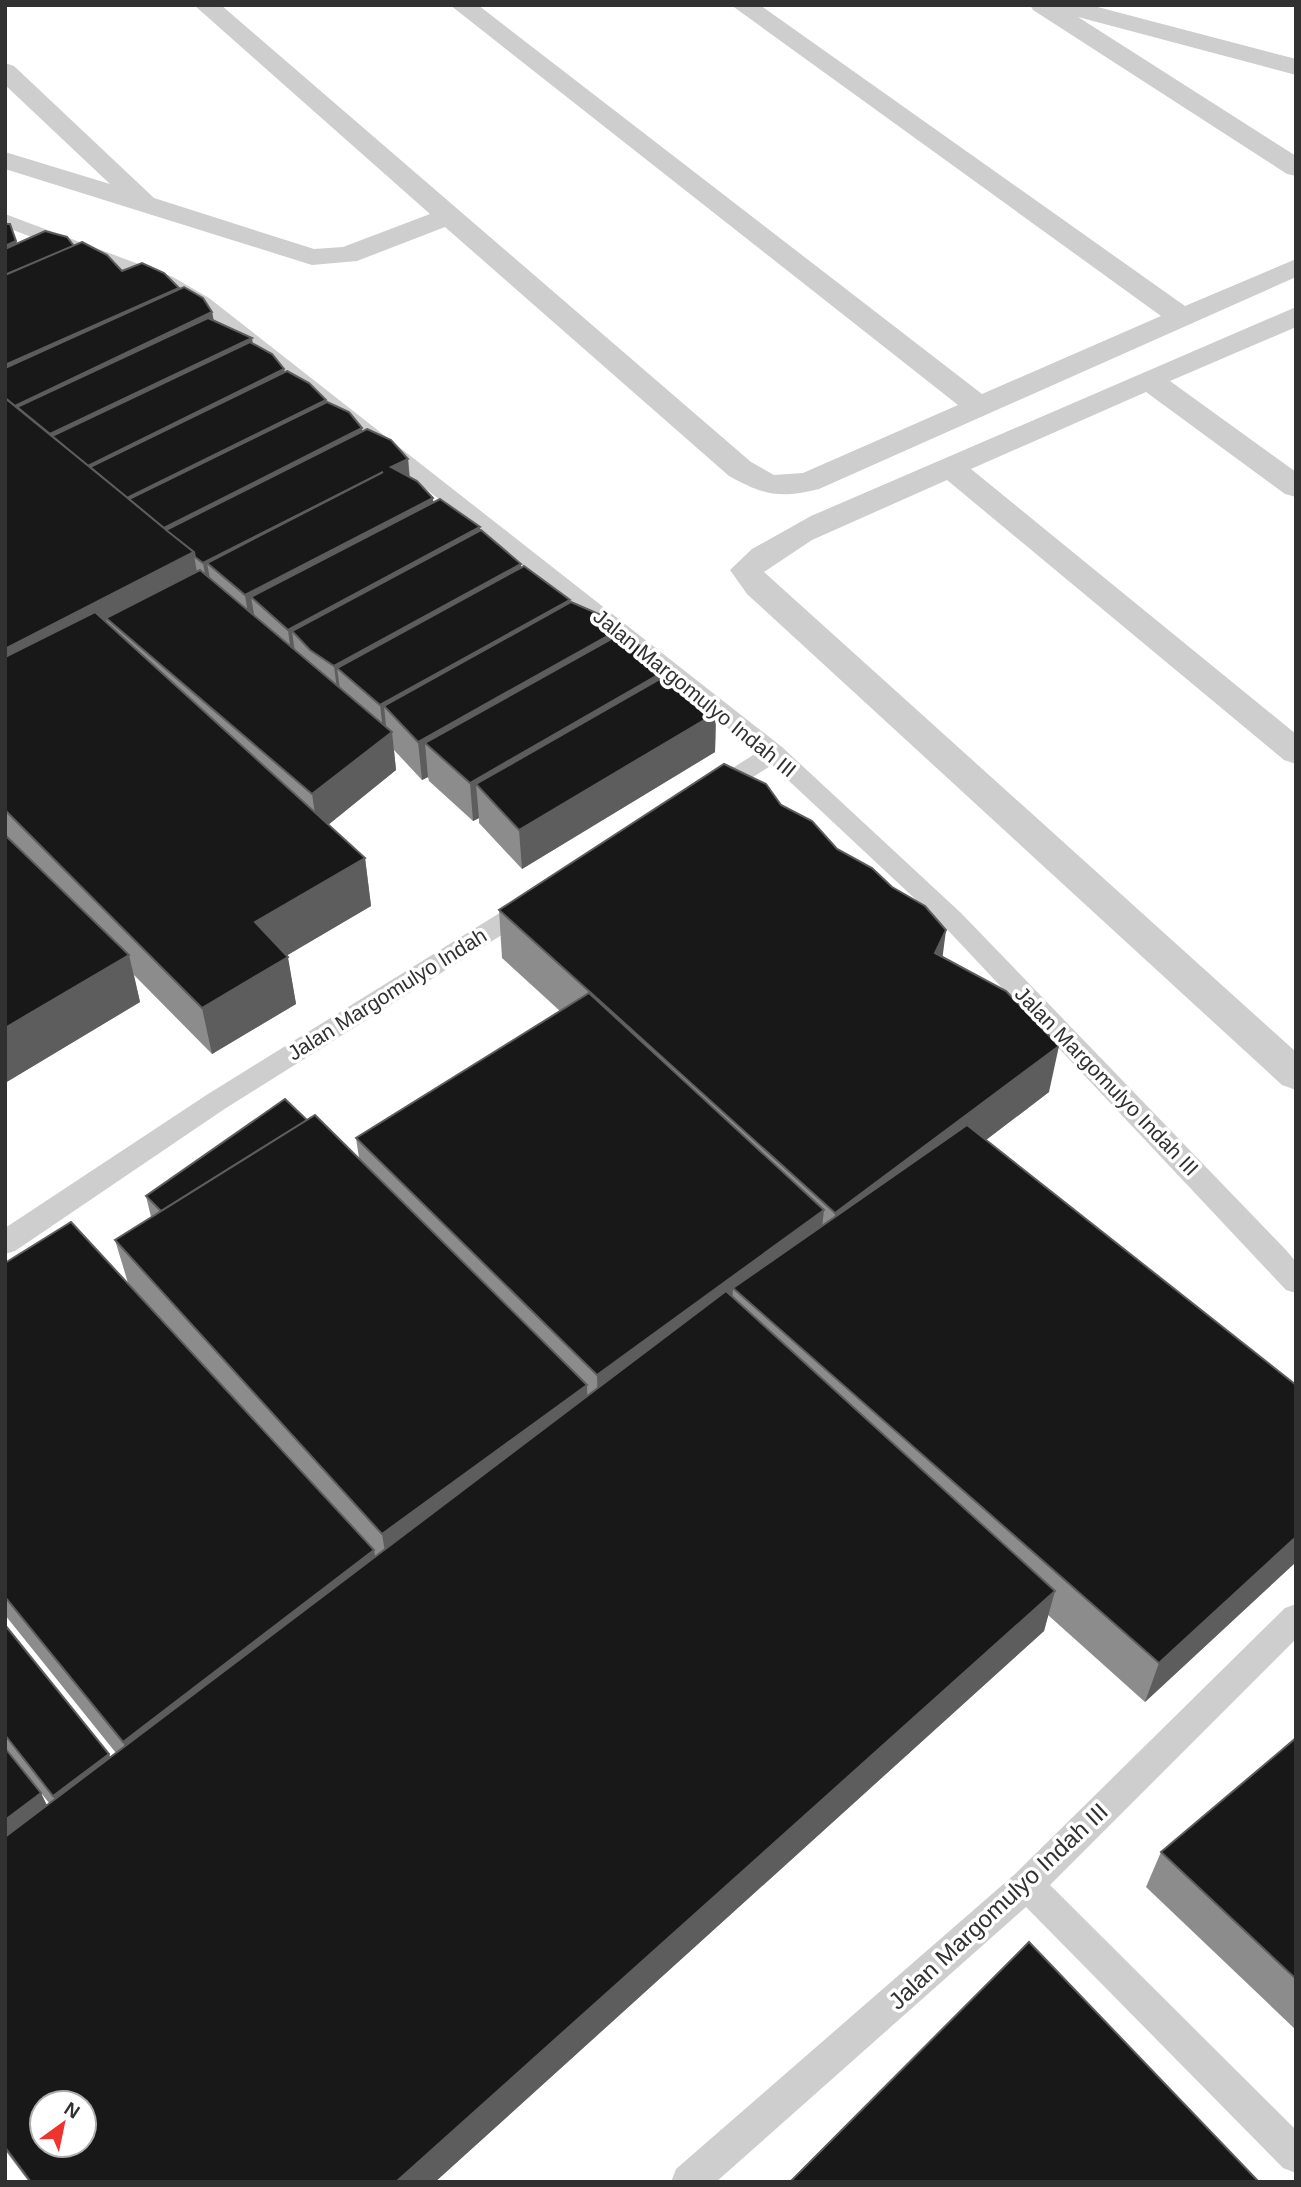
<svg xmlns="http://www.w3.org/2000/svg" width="1301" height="2187" viewBox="0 0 1301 2187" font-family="Arial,sans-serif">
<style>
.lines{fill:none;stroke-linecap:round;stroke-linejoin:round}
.service{fill:#cecece;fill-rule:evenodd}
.minor{fill:#cecece;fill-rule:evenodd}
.wall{fill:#8c8c8c}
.shaded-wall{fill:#5d5d5d}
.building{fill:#181818;stroke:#5d5d5d;stroke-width:2;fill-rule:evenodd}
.labels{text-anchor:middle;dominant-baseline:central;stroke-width:7;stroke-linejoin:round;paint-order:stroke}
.street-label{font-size:21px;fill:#313131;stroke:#fff}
.near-street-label{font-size:24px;fill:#313131;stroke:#fff}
</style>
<rect width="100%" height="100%" fill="#fff"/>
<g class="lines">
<g class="service">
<polygon points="5,214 173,277 209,298 782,747 961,913 1286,1250 1296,1262 1296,1293 1286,1290 943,925 772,765 720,798 712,800 704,798 700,792 704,786 758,752 195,306 159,285 5,227"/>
<polygon points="531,896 540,899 543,905 540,911 226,1108 15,1251 5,1254 5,1228 208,1094 522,899"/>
<polygon points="1296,1604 1296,1639 1050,1885 1296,2130 1296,2173 1283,2168 1026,1907 716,2182 671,2182 676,2169 1015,1874 1285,1608"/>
</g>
<g class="minor">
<path d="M194,5h27l530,457 23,13 29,-2 155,-68 -508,-400h28l504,389 179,-78 -430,-311h29l425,301 111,-47v18l-477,212c-40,10 -55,6 -90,-13l-284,-249 -88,34 -45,4 -307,-96v-17l105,32 -105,-99v-22l9,3 140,132 160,51 29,-2 87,-33z"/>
<polygon points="1030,5 1090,5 1296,59 1296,75 1078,17 1296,156 1296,176 1287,174 1033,10"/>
<polygon points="1296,307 1296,327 1170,381 1296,472 1296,497 1285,494 1146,392 971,469 1296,734 1296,764 1284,760 947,480 812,540 764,572 1296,1052 1296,1090 1282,1085 747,594 730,570 752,549 811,516"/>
</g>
</g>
<g class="wall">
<polygon points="5,224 17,243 74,246 122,271 179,288 179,290 212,312 214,321 253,343 284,369 285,372 326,402 362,431 408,459 410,477 433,502 480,527 480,531 521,568 570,600 570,603 612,639 663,677 716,713 715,752 522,869 479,823 479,818 473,821 429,781 428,777 422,780 394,750 396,770 328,825 365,858 371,906 287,955 296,1004 212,1054 134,975 140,1002 5,1083"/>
<polygon points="781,805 837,849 943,958 1049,1092 986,1140 1296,1385 1296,1562 1145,1702 1048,1615 1044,1631 435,2182 29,2182 5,2150 5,1748 41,1793 47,1805 49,1803 5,1747 5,1625 110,1757 116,1753 5,1615 5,1263 128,1283 115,1240 151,1217 146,1196 307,1120 359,1158 356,1138 560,1011 502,958 499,910"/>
<polygon points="1296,1738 1296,2030 1146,1887 1161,1852"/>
</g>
<g class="shaded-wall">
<polygon points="16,241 22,268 5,276 5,246"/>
<polygon points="179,288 185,325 212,312 219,351 44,435 5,404 5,365"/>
<polygon points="252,338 258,377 78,464 46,436"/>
<polygon points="284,369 289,408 85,469 83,468"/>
<polygon points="326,400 331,438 155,526 123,500"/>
<polygon points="362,428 366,467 194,555 202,601 106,618 113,648 5,704 5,649 160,530"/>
<polygon points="408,459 411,498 391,467"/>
<polygon points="383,472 207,563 214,600 210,602 203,563"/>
<polygon points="433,498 436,537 251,597 257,631 251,634 245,595"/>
<polygon points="480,527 482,566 292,631 297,667 293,669 288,630"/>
<polygon points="521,564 523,603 337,668 342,703 339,705 334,666"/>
<polygon points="570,600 571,639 384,706 387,735 392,732 396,770 318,833 312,794 384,738 380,705"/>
<polygon points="611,634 612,673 425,743 428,777 422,780 418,742"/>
<polygon points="663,672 663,710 476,784 479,818 473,821 470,783"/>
<polygon points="716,713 715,752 522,869 519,830"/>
<polygon points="365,858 371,906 264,969 255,922"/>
<polygon points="946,930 940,977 935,953"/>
<polygon points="129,955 140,1002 5,1083 5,1028"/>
<polygon points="288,957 296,1004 212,1054 202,1008"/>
<polygon points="1059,1046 1049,1092 831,1258 835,1213"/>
<polygon points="824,1210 819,1255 733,1288 731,1320 598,1418 597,1375"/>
<polygon points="587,1385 588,1428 389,1575 382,1534"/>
<polygon points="1296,1537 1296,1562 1145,1702 1159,1663"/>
<polygon points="374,1550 381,1590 138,1780 123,1742"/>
<polygon points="1055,1591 1044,1631 435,2182 396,2182"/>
<polygon points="109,1754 121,1784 67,1825 53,1796"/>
<polygon points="41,1793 58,1830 5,1870 5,1820"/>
</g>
<g class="building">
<polygon points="5,224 10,224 16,241 5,246"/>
<polygon points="45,231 67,237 74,246 5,275 5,249"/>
<polygon points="82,242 107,255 122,271 142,263 164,273 179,288 5,365 5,275"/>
<polygon points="184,287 203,298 212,312 15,406 5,398 5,368"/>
<polygon points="208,318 252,338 50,434 17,407"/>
<polygon points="250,342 272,354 284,369 88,466 52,436"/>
<polygon points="287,371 309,383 326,400 127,498 90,467"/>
<polygon points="5,398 194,552 5,649"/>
<polygon points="327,402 349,412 362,428 164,528 129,499"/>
<polygon points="367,429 391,440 408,459 391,467 417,481 433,498 245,595 207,563 383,472 203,563 195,557 194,552 166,530"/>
<polygon points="440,499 480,527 288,630 251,597"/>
<polygon points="481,530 521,564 334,666 310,650 292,631"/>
<polygon points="524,566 570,600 380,705 337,668"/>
<polygon points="200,570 392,732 312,794 106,618"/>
<polygon points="571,602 601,615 611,634 418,742 384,706"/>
<polygon points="95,612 365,858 255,922 288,957 202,1008 5,810 5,657"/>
<polygon points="615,637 650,649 663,672 470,783 425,743"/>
<polygon points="667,675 689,686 716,713 519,830 476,784"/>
<polygon points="724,764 766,784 781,805 812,821 837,849 872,868 892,887 925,906 946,930 935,953 1006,991 1059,1046 835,1213 499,910"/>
<polygon points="5,835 129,955 5,1028"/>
<polygon points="589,993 824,1210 597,1375 356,1138"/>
<polygon points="285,1099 307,1120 161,1211 146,1196"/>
<polygon points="315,1115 587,1385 382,1534 115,1240"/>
<polygon points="967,1125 1296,1385 1296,1537 1159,1663 733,1288"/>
<polygon points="71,1222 374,1550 123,1742 5,1597 5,1263"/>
<path d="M726,1291l329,300 -659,591h-365l-26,-35v-310zM42,2103h42v42h-42z"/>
<polygon points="5,1625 109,1754 53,1796 5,1735"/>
<polygon points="1296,1738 1296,1979 1161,1852"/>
<polygon points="5,1748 41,1793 5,1820"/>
<polygon points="1029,1942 1259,2182 790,2182"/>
</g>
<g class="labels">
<g class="street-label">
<text transform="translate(695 693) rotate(39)">Jalan Margomulyo Indah III</text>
<text transform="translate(387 994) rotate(-32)">Jalan Margomulyo Indah</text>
<text transform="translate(1107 1081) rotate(46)">Jalan Margomulyo Indah III</text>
</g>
<g class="near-street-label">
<text transform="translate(998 1906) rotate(-43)">Jalan Margomulyo Indah III</text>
</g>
</g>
<rect width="1301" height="2187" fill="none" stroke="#313131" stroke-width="14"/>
<g transform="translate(63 2124) rotate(33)"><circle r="33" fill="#ffffff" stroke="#adadad" stroke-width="2"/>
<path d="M0-5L12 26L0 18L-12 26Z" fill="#ef332d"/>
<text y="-10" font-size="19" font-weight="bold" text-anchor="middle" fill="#313131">N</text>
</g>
</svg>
